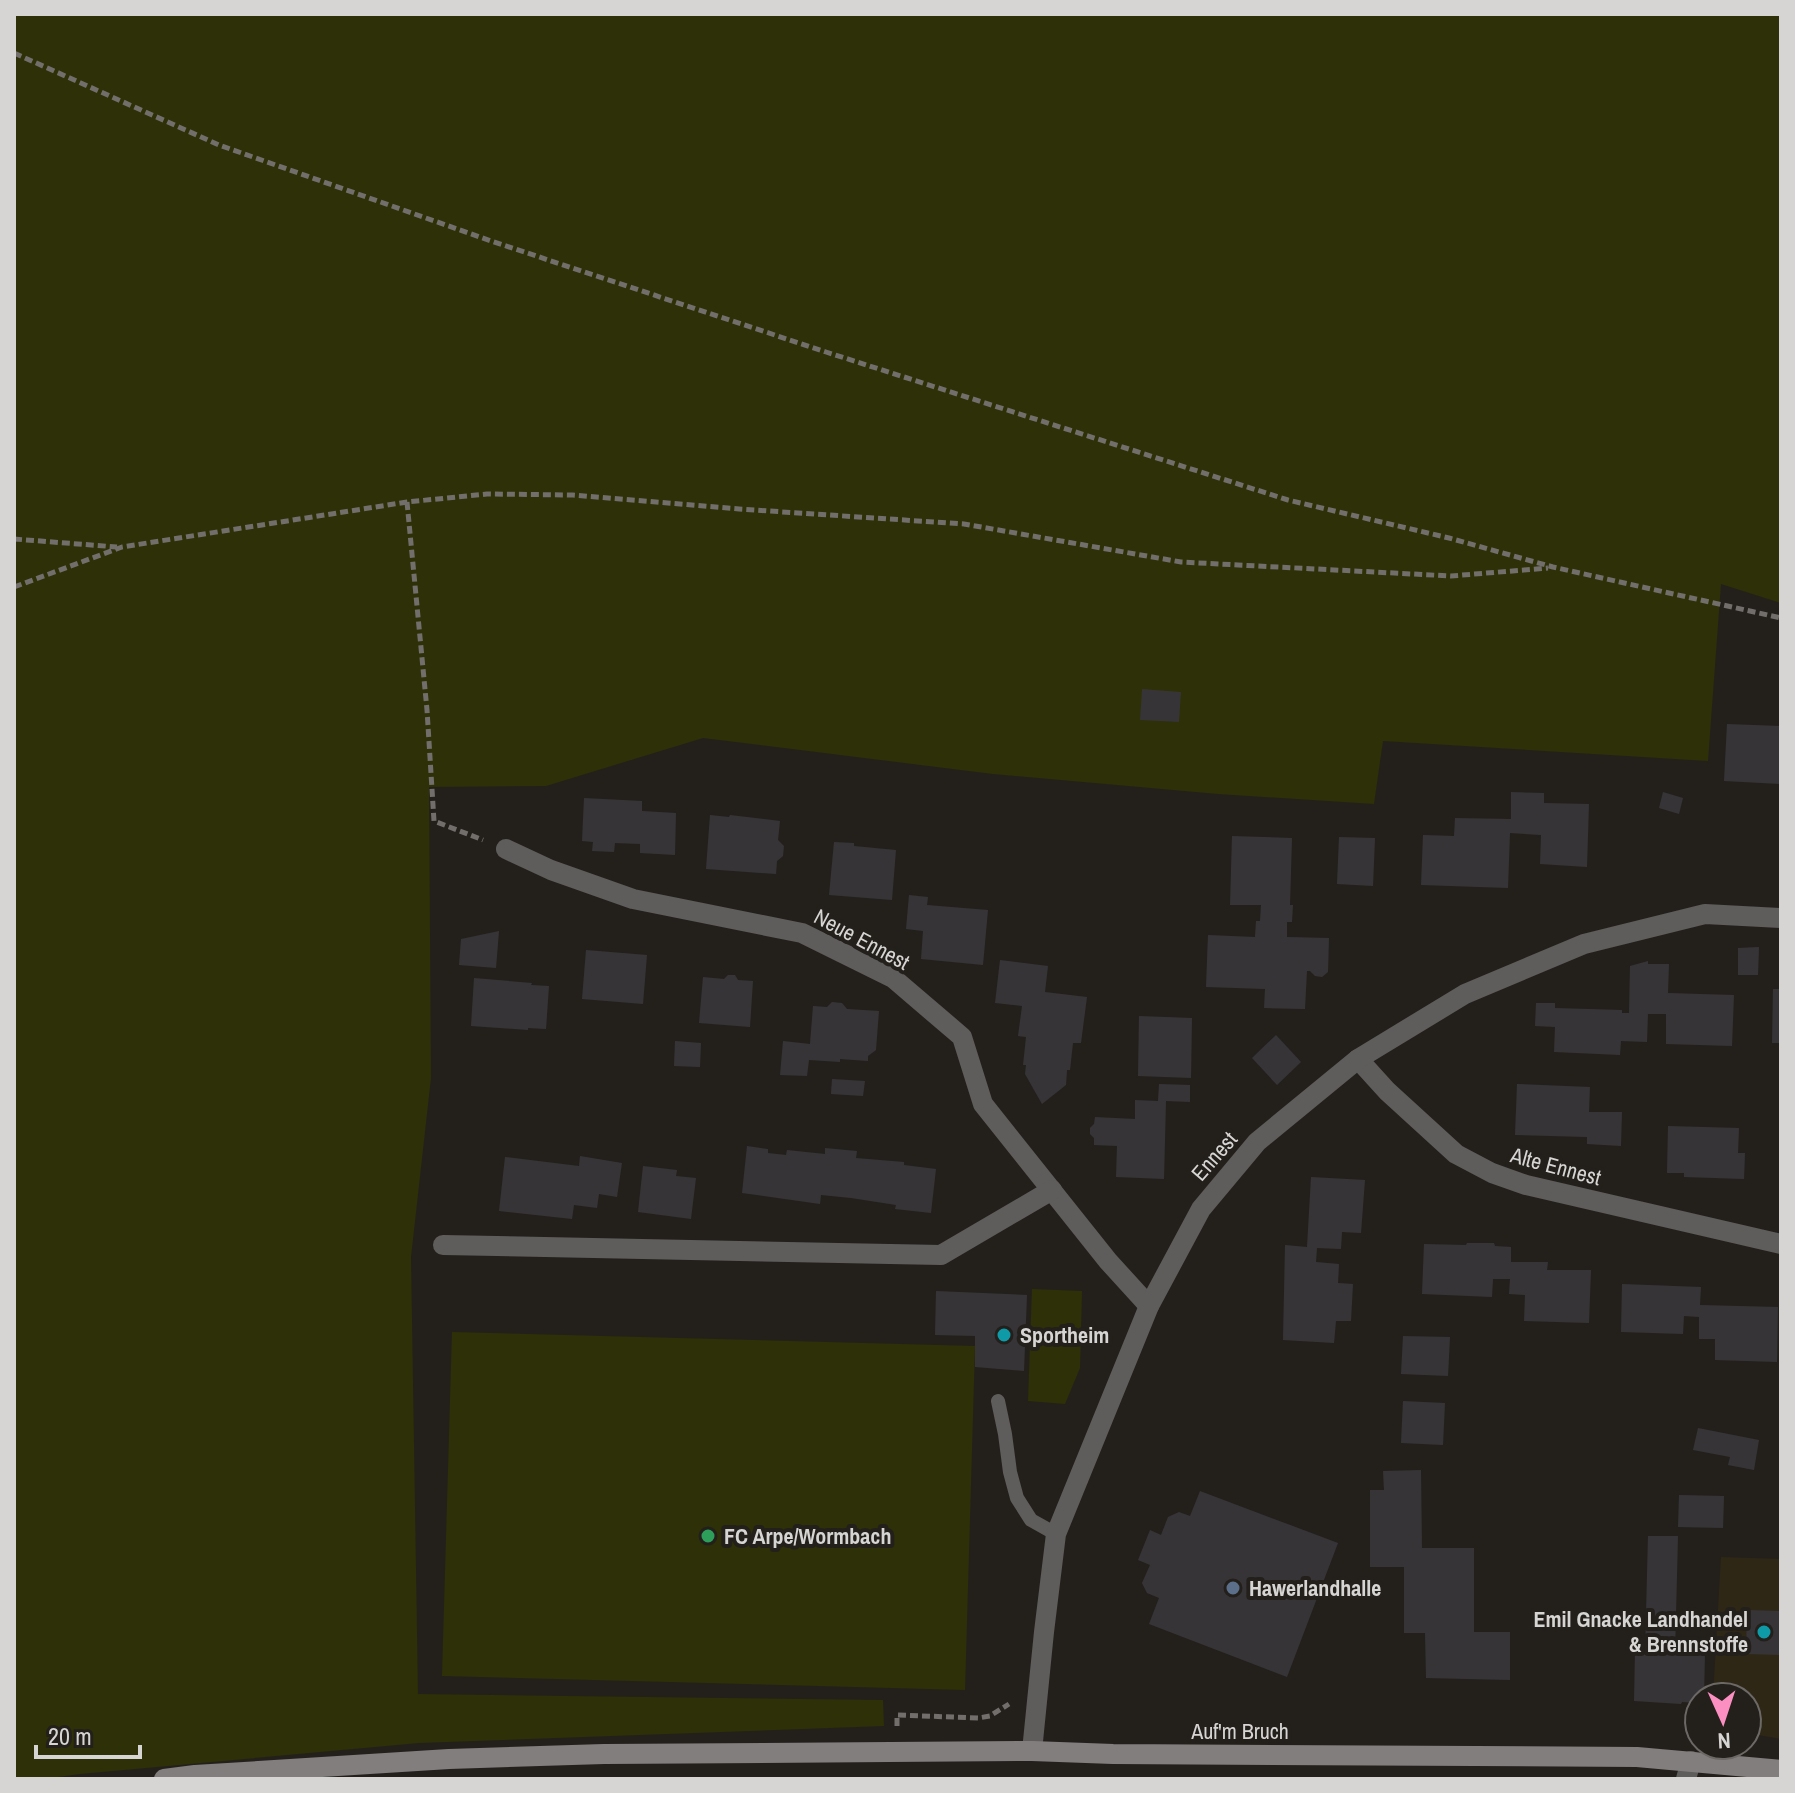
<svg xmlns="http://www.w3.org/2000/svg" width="1795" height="1793" viewBox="0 0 1795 1793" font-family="'Archivo Narrow',sans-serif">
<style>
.commercial{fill:#2e2716}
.green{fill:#2e3007}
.building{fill:#373438}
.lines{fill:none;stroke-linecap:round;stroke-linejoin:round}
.path{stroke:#716e6b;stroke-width:5;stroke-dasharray:8 4;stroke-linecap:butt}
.lane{stroke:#5f5c5c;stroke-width:14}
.street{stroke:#5f5c5c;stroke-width:20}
.secondary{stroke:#827e7e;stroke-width:20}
.culture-dot{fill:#0f9aa8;stroke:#23201c;stroke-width:3}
.leisure-dot{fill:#2e9e5b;stroke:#23201c;stroke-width:3}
.service-dot{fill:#5c6f8a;stroke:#23201c;stroke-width:3}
.labels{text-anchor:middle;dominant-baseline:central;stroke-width:8;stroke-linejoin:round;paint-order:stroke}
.street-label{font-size:22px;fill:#d7d5d3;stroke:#23201c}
.poi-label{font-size:22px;font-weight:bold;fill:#d7d5d3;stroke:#23201c;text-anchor:start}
</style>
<rect width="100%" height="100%" fill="#23201c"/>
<polygon class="commercial" points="1721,1557 1781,1559 1781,1739 1747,1733 1747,1697 1713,1697"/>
<g class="green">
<polygon points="14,14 1781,14 1781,603 1721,584 1708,761 1383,741 1374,804 1218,794 993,774 703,738 546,786 429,787 431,1078 411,1257 418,1694 883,1700 884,1726 419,1743 80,1774 44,1779 14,1779"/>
<polygon points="1032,1289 1082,1291 1080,1368 1065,1404 1028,1401"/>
<polygon points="452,1332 975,1346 965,1690 442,1676"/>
</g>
<g class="building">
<polygon points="1142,689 1181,692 1179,722 1140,720"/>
<polygon points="1727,724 1781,726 1781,784 1724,781"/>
<polygon points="1511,792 1544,793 1544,803 1589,804 1587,867 1540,864 1541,835 1510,833 1508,888 1421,885 1423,835 1454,836 1455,818 1511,819"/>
<polygon points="1663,792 1683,798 1679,814 1659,808"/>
<polygon points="584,798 642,801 642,811 676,813 675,855 640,853 640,844 615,843 614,852 592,851 593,842 582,841"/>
<polygon points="710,815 729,817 730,815 780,821 778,840 784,846 783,856 777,861 776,874 706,869"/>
<polygon points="1232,836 1292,838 1290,905 1293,905 1292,922 1287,922 1287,937 1329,938 1328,972 1322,977 1315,976 1310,971 1307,971 1305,1009 1264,1008 1265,989 1206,987 1208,935 1255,937 1256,921 1260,921 1261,905 1230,905"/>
<polygon points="1339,837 1375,838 1373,886 1337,884"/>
<polygon points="834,842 854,843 854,846 896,850 892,900 829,895"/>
<polygon points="909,895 928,897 927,905 988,910 983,965 921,959 923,931 906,929"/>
<polygon points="499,931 496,968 459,965 461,939"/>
<polygon points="1759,947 1758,975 1738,975 1738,948"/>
<polygon points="586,950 647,955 643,1004 582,999"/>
<polygon points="1000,960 1048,966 1045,992 1087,997 1081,1043 1073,1043 1070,1070 1067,1070 1066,1085 1042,1104 1025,1074 1026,1065 1023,1065 1026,1037 1018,1036 1022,1006 995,1003"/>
<polygon points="1648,961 1648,964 1669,964 1668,993 1734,995 1732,1046 1666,1044 1666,1014 1648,1014 1647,1042 1621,1041 1620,1055 1554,1052 1555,1027 1535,1026 1536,1003 1555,1003 1555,1008 1622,1010 1622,1013 1629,1013 1630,966"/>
<polygon points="728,975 735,975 738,980 753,981 750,1027 699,1023 703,977 724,979"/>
<polygon points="474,978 532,983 531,985 549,986 546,1029 528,1028 528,1030 471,1026"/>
<polygon points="1773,989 1781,989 1781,1043 1772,1043"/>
<polygon points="832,1002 842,1003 847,1009 879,1011 876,1050 868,1056 868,1061 840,1059 840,1062 809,1060 807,1076 780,1075 783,1041 810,1044 813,1006 827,1007"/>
<polygon points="1139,1016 1192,1018 1191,1078 1138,1076"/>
<polygon points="1276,1035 1301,1062 1277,1085 1252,1058"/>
<polygon points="675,1041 701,1043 700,1067 674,1066"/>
<polygon points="832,1079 865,1081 863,1096 831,1094"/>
<polygon points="1159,1084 1190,1085 1190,1102 1166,1101 1164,1179 1116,1177 1117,1146 1094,1145 1094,1138 1090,1134 1090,1128 1094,1124 1095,1117 1135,1119 1135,1100 1158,1101"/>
<polygon points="1517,1084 1590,1087 1589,1112 1622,1112 1621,1146 1587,1144 1587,1137 1515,1135"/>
<polygon points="1668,1126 1739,1128 1738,1153 1745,1153 1744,1179 1684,1177 1684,1173 1667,1173"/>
<polygon points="747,1146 768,1149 768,1153 786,1155 787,1150 825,1154 825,1148 857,1151 856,1158 904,1162 904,1165 936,1169 931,1213 895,1209 896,1205 851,1198 821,1195 820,1204 742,1193"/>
<polygon points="580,1156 622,1163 617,1197 599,1194 597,1208 574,1205 572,1219 499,1211 505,1157 579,1166"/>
<polygon points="643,1166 677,1170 676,1176 696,1178 691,1219 638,1212"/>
<polygon points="1311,1177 1365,1180 1361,1233 1342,1232 1341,1249 1317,1248 1316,1262 1339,1264 1338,1283 1353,1284 1351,1321 1336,1321 1334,1343 1283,1340 1285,1245 1307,1247"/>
<polygon points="1467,1243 1494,1243 1495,1246 1511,1247 1511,1262 1548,1262 1547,1270 1591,1270 1589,1323 1524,1321 1525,1295 1509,1294 1510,1279 1493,1279 1492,1297 1422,1294 1424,1244 1466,1245"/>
<polygon points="1622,1284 1701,1287 1700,1305 1778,1307 1777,1362 1715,1360 1715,1339 1699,1339 1699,1317 1684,1316 1683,1334 1621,1332"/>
<polygon points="936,1291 1027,1295 1024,1371 975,1367 975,1336 935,1335"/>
<polygon points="1403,1336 1450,1337 1448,1376 1401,1374"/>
<polygon points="1403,1401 1445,1403 1443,1445 1401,1443"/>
<polygon points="1698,1428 1759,1440 1754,1470 1728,1465 1730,1457 1693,1450"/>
<polygon points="1421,1470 1422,1548 1474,1548 1474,1632 1510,1632 1510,1680 1426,1678 1425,1633 1404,1633 1404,1567 1370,1567 1370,1490 1384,1490 1383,1471"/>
<polygon points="1200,1491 1338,1543 1287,1677 1149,1624 1159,1598 1147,1593 1142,1583 1150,1565 1138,1560 1150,1530 1161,1535 1168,1517 1179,1512 1190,1516"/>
<polygon points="1679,1495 1724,1496 1723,1528 1678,1527"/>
<polygon points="1648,1536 1678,1536 1675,1653 1705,1653 1704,1697 1699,1697 1699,1703 1682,1702 1681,1704 1634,1701 1635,1651 1645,1652"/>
<polygon points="1747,1610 1781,1611 1781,1655 1746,1654"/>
</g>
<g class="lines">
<g class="path">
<polyline points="14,53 219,145 491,241 826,352 1288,500 1449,538 1553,567 1781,618"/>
<polyline points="407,502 427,710 434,821 483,840"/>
<polyline points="14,539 117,547"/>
<polyline points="14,587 122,547 407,502 487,494 573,495 739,509 964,524 1181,562 1451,576 1548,568"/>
<polyline points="897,1726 897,1715 978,1718 990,1716 1009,1704"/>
</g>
<polyline class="lane" points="998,1401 1005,1434 1010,1472 1017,1498 1031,1520 1056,1534"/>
<g class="street">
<polyline points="506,849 551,870 633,899 802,933 893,978 962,1037 983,1104 1108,1261 1149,1306"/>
<polyline points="1358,1059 1387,1091 1456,1154 1492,1173 1526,1185 1781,1244"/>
<polyline points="443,1245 941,1255 1052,1190"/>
<polyline points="1032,1751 1044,1632 1056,1534 1149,1306 1201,1209 1257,1142 1358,1059 1465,994 1584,944 1705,914 1781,918"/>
<polyline points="1686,1779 1691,1761"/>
</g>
<polyline class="secondary" points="164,1779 195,1775 449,1759 604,1754 1032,1751 1113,1754 1637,1757 1781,1770"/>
</g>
<g class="culture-dot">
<circle cx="1004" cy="1335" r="8"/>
<circle cx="1764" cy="1632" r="8"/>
</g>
<circle class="leisure-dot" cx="708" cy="1536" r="8"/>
<circle class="service-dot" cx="1233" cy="1588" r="8"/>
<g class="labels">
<g class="street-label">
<text transform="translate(862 939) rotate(28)">Neue Ennest</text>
<text transform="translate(1214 1156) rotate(-49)">Ennest</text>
<text transform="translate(1556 1166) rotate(15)">Alte Ennest</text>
<text x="1240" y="1731">Auf'm Bruch</text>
</g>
<g class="poi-label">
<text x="1020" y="1335">Sportheim</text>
<text x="724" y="1536">FC Arpe/Wormbach</text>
<text x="1249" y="1588">Hawerlandhalle</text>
<text x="1748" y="1619" text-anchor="end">Emil Gnacke Landhandel<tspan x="1748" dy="25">&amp; Brennstoffe</tspan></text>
</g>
</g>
<rect width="1795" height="1793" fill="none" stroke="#d7d5d3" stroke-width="32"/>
<g transform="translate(1723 1721) rotate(177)"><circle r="38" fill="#23201c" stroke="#6b6865" stroke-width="2"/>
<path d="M0-6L14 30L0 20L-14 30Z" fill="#fc8fc2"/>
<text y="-12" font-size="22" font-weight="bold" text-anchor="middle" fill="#d7d5d3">N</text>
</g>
<path d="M36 1745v12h104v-12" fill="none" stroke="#d7d5d3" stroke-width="4"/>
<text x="48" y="1745" font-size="24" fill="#d7d5d3" stroke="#23201c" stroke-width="6" paint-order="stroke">20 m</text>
</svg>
